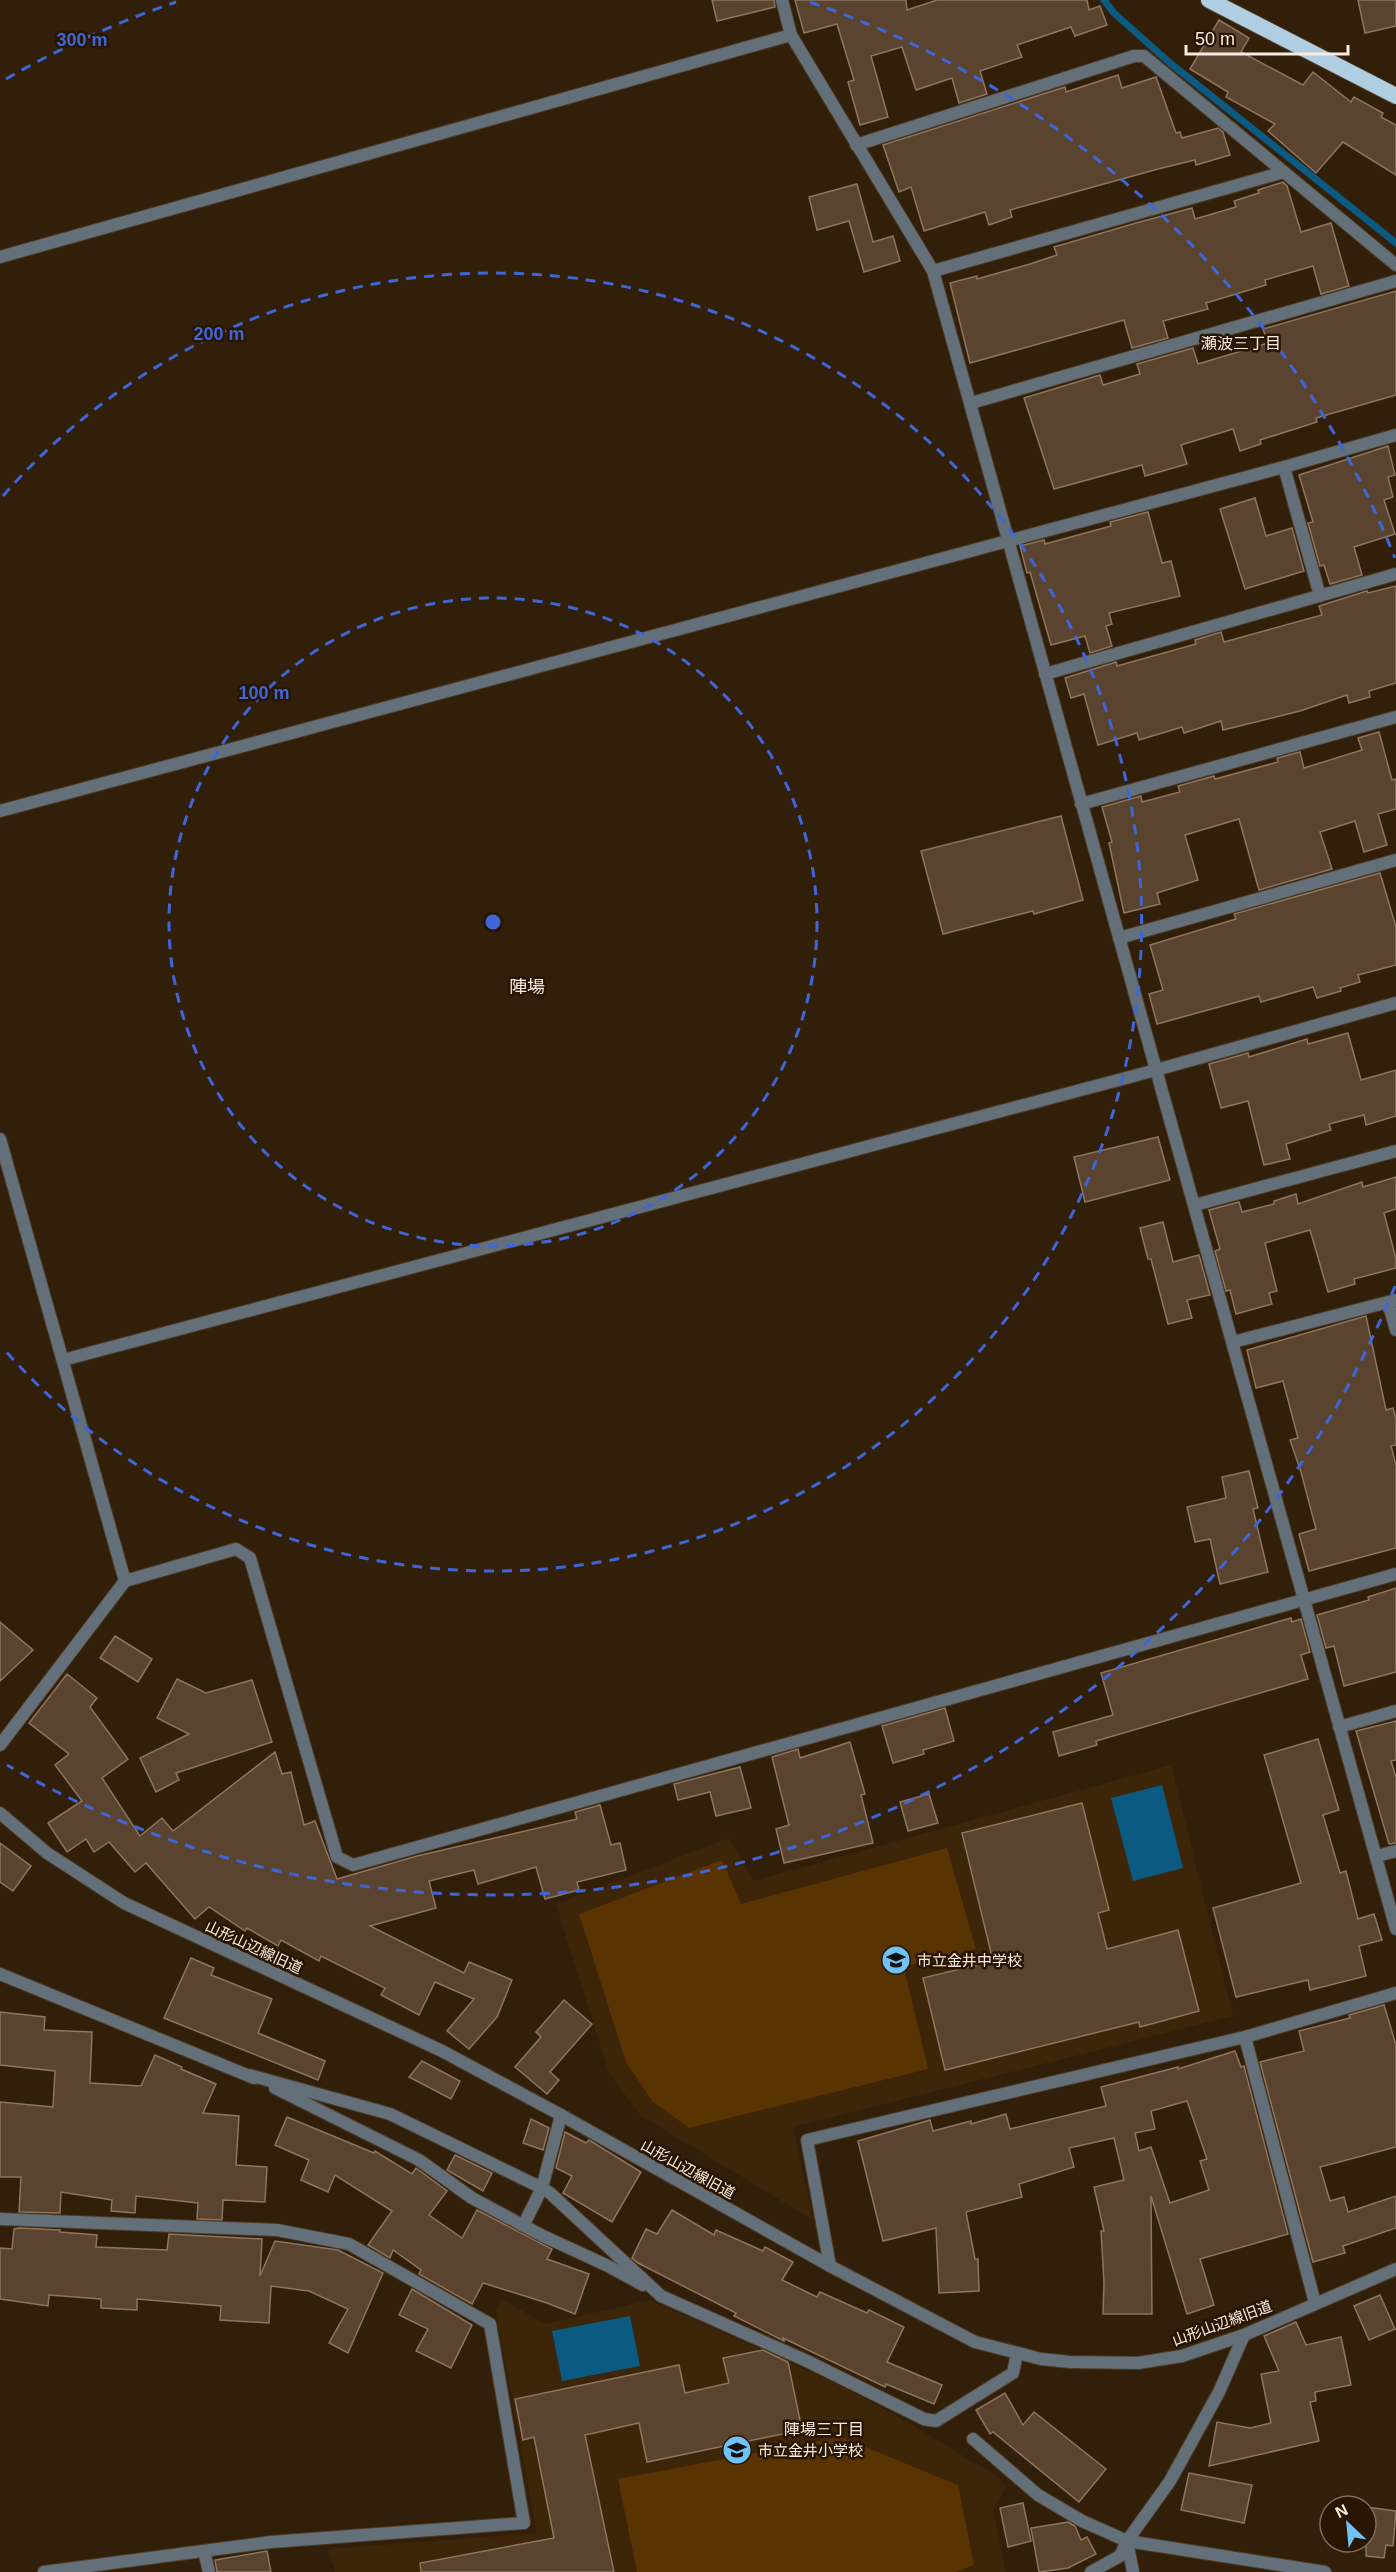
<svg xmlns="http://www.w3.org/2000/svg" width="1396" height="2572" viewBox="0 0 1396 2572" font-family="Arial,'Noto Sans JP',sans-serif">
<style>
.built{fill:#3d2509}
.green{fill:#593302}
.water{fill:#0a5a81}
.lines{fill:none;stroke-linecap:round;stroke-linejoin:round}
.stream{stroke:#0a5a81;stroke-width:7}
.building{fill:#5a442f;stroke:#8d755f;stroke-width:1.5;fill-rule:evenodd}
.service-casing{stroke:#4e3c28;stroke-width:14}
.tertiary-casing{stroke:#4e3c28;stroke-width:14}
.trunk-casing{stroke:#4e3c28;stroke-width:18}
.service{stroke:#647079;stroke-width:12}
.tertiary{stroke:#647079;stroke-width:12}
.trunk{stroke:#b0cee1;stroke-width:16}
.ring{fill:none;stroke:#3e66d9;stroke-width:3;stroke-dasharray:10 8}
.labels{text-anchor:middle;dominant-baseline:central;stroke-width:5;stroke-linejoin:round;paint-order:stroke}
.street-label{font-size:15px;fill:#f9ebdf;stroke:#281502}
.poi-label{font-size:15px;fill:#f9ebdf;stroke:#281502;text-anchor:start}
.neighbourhood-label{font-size:16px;fill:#f9ebdf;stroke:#281502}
.quarter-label{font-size:18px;fill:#f9ebdf;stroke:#281502}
.centre{fill:#3e66d9;stroke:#281502;stroke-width:3}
.ring-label{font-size:18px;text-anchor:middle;font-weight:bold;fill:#3e66d9;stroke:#281502;stroke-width:5;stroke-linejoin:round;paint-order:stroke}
</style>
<rect width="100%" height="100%" fill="#321f0a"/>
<g class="built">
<polygon points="1171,1765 1233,2016 793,2127 813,2220 640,2115 609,2073 556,1904 729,1838 753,1881"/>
<polygon points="501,2298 545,2324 650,2300 840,2385 909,2423 998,2477 1006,2487 993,2510 1006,2572 335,2572 328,2549 537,2533 496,2313"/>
</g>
<g class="green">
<polygon points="947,1848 976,1949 904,1967 928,2069 689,2128 653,2102 626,2062 579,1914 722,1860 741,1904"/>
<polygon points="841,2437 958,2485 974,2565 956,2572 637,2572 618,2479"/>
</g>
<g class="water">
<polygon points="1162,1785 1183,1868 1133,1881 1111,1798"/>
<polygon points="630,2316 640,2366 562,2381 552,2331"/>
</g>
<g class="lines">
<polyline class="stream" points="1104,0 1114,13 1170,63 1396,243"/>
</g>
<g class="building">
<polygon points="712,0 774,0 775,7 717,21"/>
<polygon points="795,0 906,0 907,10 937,0 1087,0 1089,10 1100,6 1107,25 1075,36 1071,27 1017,45 1022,57 980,71 987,94 959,103 952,78 916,90 902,47 871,56 888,117 860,125 848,82 854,80 837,24 804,33"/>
<polygon points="1358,0 1396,0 1396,26 1365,33"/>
<polygon points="1219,20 1249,38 1241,52 1303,85 1313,72 1351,102 1354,97 1383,113 1381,117 1396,125 1396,175 1343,142 1316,173 1268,131 1275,124 1226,97 1228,92 1190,69"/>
<polygon points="1118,75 1122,88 1156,77 1176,133 1180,132 1182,138 1218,128 1223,132 1230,155 1196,165 1195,160 1158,169 1039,202 1010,210 1012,217 989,225 985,212 924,231 911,187 899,192 883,145 1065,87 1066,92"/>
<polygon points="1283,182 1287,186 1301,232 1331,223 1349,286 1321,294 1313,266 1265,280 1266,285 1206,303 1208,309 1163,321 1168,338 1132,348 1124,320 970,363 950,283 977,276 977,279 1030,264 1057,255 1054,247 1136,223 1192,208 1195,219 1236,207 1234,201 1259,193 1258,190"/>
<polygon points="857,184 873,242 893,236 900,261 864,272 849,221 817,230 809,197"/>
<polygon points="1396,291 1396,395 1316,418 1317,422 1260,440 1261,444 1240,451 1233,429 1181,445 1187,464 1145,476 1142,465 1054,489 1024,398 1100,375 1103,385 1140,374 1137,364 1193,348 1198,364 1268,343 1263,329"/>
<polygon points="1388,446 1395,475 1388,477 1393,497 1384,500 1395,534 1354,547 1362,575 1330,584 1324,565 1320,566 1308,523 1313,522 1299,475"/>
<polygon points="1255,498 1266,536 1292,528 1304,571 1245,589 1220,509"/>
<polygon points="1148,512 1162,563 1171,561 1180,596 1109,613 1112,624 1106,626 1112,646 1090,653 1085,636 1051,645 1030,572 1027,573 1020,546 1044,540 1045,544 1111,526 1110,522"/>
<polygon points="1396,586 1396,683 1369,691 1370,697 1349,703 1347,695 1300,711 1223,730 1221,721 1184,733 1182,727 1139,740 1137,733 1098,745 1084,694 1071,698 1065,678 1116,662 1117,666 1196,644 1195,640 1221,632 1224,642 1322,615 1319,606 1367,591 1368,593"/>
<polygon points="1379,732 1392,780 1396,779 1396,809 1378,814 1387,845 1364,852 1355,821 1320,832 1332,869 1259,890 1239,819 1185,835 1198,880 1157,893 1160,904 1124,913 1109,843 1112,842 1102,807 1141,796 1142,802 1180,792 1178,786 1214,776 1215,779 1278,762 1277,758 1300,752 1304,768 1362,750 1358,738"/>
<polygon points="1061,816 1083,900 1034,914 1033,911 943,934 921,851"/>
<polygon points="1380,873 1396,927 1396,965 1358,975 1360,982 1340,988 1341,991 1317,998 1313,987 1261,1002 1259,996 1157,1024 1149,994 1163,990 1150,945 1236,919 1234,914"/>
<polygon points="1348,1033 1361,1080 1396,1070 1396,1116 1366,1125 1364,1115 1329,1124 1331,1130 1286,1144 1290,1159 1264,1165 1248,1101 1221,1108 1209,1064 1248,1053 1249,1057 1307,1039 1308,1044"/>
<polygon points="1158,1137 1170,1180 1085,1202 1074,1157"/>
<polygon points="1396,1177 1396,1209 1384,1213 1396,1259 1396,1268 1354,1279 1355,1284 1328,1292 1310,1230 1265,1243 1277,1291 1269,1293 1272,1304 1236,1314 1230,1290 1226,1291 1215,1251 1220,1249 1209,1210 1239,1202 1242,1212 1274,1204 1274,1201 1296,1194 1298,1204 1362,1182 1363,1187"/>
<polygon points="1163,1222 1173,1262 1199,1255 1210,1295 1187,1300 1192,1318 1168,1324 1151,1259 1148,1259 1140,1228"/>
<polygon points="1366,1316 1386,1410 1393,1408 1396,1419 1396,1445 1391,1446 1396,1465 1396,1548 1309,1571 1299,1534 1316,1529 1301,1472 1290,1440 1298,1438 1283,1381 1256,1388 1247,1350"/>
<polygon points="1249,1471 1258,1508 1253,1509 1268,1572 1220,1584 1210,1539 1195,1542 1187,1507 1226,1498 1222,1477"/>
<polygon points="1396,1588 1396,1672 1344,1686 1334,1646 1326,1648 1317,1615 1369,1600 1368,1597"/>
<polygon points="1291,1618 1292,1622 1301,1619 1310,1652 1301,1655 1308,1679 1096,1741 1097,1745 1059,1756 1053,1732 1113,1715 1101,1673"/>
<polygon points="0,1622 33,1650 0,1681"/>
<polygon points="115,1636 152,1659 138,1682 100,1658"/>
<polygon points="67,1674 97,1698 90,1707 128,1759 102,1778 140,1836 162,1818 173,1831 275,1752 282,1774 291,1772 304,1825 315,1821 337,1879 417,1856 577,1819 575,1812 600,1805 611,1845 620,1843 626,1870 577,1882 579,1890 545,1899 536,1867 478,1884 474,1870 429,1881 436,1908 370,1926 464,1973 469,1962 512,1980 497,2017 469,2049 447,2031 474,1999 435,1982 419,2015 381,1995 385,1988 321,1956 319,1961 281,1940 278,1946 247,1928 245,1931 209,1907 195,1919 146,1863 135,1872 109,1842 94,1852 86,1839 67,1852 48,1823 82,1801 55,1765 69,1754 29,1723"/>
<polygon points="177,1679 206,1693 252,1680 272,1742 176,1773 179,1780 156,1792 140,1758 189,1734 157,1718"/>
<polygon points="945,1708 954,1741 923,1750 924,1754 893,1763 882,1726"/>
<polygon points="1396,1721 1396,1760 1391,1761 1396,1777 1396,1843 1389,1844 1356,1731"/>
<polygon points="1318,1739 1339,1810 1323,1815 1340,1873 1346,1871 1358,1919 1374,1914 1382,1940 1359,1946 1366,1976 1310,1990 1308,1980 1236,1997 1213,1908 1301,1883 1264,1755"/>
<polygon points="850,1742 865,1794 861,1795 873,1843 784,1863 776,1829 789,1825 772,1757 798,1749 800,1758"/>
<polygon points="740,1767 751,1808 716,1816 710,1792 678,1800 674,1784"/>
<polygon points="929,1794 938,1823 908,1831 900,1802"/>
<polygon points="1082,1803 1109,1910 1098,1913 1107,1949 1178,1930 1199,2011 1140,2027 1139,2022 945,2070 923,1978 993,1961 962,1833"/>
<polygon points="0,1843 31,1866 13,1891 0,1882"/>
<polygon points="191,1958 214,1968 211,1975 272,1999 258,2033 325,2061 318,2080 164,2018"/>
<polygon points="564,2000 592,2024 550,2072 559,2080 547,2094 515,2067 541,2037 536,2032"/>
<polygon points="1384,2005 1396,2045 1396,2147 1320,2167 1330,2201 1344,2197 1348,2212 1396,2196 1396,2228 1343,2246 1345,2253 1313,2262 1260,2062 1304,2051 1299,2031 1350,2018 1349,2015"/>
<polygon points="0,2012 45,2017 44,2030 92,2032 90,2083 141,2086 155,2055 182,2067 181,2069 216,2084 203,2113 239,2116 236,2165 267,2167 265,2202 223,2200 222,2220 197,2219 198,2203 136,2196 135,2213 111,2211 112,2200 61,2192 60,2213 19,2212 21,2177 0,2177 0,2102 53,2107 55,2071 0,2065"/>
<path d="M1235,2051l6,16 3,-1 44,168 -88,25 14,46 -27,9 -36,-118 1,118h-49l1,-31 -3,-52h3l-10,-44 30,-7 -10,-42 -45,10 5,19 -55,17 3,13 -56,15 9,47h3l1,32 -40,2 -3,-65 -53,13 -25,-100 72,-21 3,11 38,-10v3l35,-10 4,15 96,-23 -5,-19 77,-20v2zM1187,2101l20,58 -7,2 9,29 -39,13 -19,-56 -12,4 -4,-18 20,-4 -4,-18z"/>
<polygon points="422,2061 460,2081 451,2099 409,2077"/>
<polygon points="287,2117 374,2153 375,2151 412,2174 416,2168 447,2191 429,2215 462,2238 477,2210 552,2249 547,2259 589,2274 575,2314 547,2303 483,2283 472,2304 419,2274 421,2270 393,2250 390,2258 368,2245 392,2211 335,2175 328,2192 301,2180 309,2160 275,2145"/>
<polygon points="531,2119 549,2128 543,2150 523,2143"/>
<polygon points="565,2132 586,2143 589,2140 641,2172 612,2222 563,2193 572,2176 556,2168"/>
<polygon points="455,2155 492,2173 483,2191 447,2170"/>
<polygon points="672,2210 714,2235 716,2230 763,2251 765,2247 793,2262 782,2280 817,2297 820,2292 867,2313 869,2310 904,2327 887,2362 942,2385 934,2404 886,2384 885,2387 783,2338 784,2341 734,2316 736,2313 638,2263 632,2258 646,2229 657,2234"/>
<polygon points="19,2228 60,2230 60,2232 97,2235 96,2247 167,2250 169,2234 262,2239 260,2276 275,2241 338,2250 383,2273 348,2353 329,2343 348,2309 309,2291 271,2286 269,2323 220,2320 221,2306 137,2299 137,2310 101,2308 101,2299 49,2295 48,2306 0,2299 0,2248 12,2249 14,2229"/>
<polygon points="412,2289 472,2325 451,2368 416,2351 428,2329 399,2315"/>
<polygon points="1380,2295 1395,2329 1369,2340 1354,2306"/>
<polygon points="1296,2322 1306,2345 1341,2337 1351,2385 1315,2392 1316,2401 1310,2402 1319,2441 1209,2466 1217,2422 1250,2428 1271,2423 1261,2374 1279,2371 1264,2336"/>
<polygon points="763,2350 788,2362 802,2430 647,2462 639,2423 585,2435 614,2572 421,2572 420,2563 554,2538 534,2437 523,2440 515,2399 679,2365 685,2393 729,2383 723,2358"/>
<polygon points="1005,2393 1023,2425 1034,2412 1106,2469 1079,2502 993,2432 990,2434 976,2410"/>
<polygon points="1189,2473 1252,2485 1244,2523 1181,2510"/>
<polygon points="1023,2503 1031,2541 1008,2547 1000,2508"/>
<polygon points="1366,2507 1396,2511 1393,2546 1386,2545 1384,2558 1366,2556"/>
<polygon points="1068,2522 1075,2526 1081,2540 1087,2537 1096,2554 1068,2568 1039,2572 1031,2528"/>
<polygon points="267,2551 271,2572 217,2572 215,2560"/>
</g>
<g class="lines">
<g class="service-casing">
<g id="service">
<polyline points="782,0 791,35"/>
<polyline points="856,145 1134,56 1144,56 1396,265"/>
<polyline points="0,257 791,35 933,271 1396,1929"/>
<polyline points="933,271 1284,172"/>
<polyline points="971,403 1396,281"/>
<polyline points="1284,467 1320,596"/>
<polyline points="1045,674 1396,574"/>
<polyline points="1081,804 1396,717"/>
<polyline points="0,811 1284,467 1396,435"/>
<polyline points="1119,938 1396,860"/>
<polyline points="0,1139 125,1581 236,1549 250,1558 337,1857 353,1865 1396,1574"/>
<polyline points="1195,1205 1396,1151"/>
<polyline points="1388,1302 1396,1330"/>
<polyline points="1233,1342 1396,1300"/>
<polyline points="63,1360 1156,1070 1396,1003"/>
<polyline points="1339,1727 1396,1711"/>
<polyline points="0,1745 125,1581"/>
<polyline points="1377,1856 1396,1851"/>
<polyline points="0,1974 254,2078"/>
<polyline points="1245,2037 1315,2303"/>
<polyline points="249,2075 390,2114 542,2188 550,2193 661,2296 807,2361 924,2419 936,2421 1013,2373 1017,2353"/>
<polyline points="275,2088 419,2160 472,2198 541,2235 608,2266 643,2285"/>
<polyline points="0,2219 277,2230 349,2244 490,2324 524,2523 271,2542 44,2572"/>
<polyline points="523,2226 542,2188 561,2115"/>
<polyline points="830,2266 807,2140 1245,2037 1396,1993"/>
<polyline points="973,2439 1038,2495 1082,2521 1127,2541 1325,2572"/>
<polyline points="1127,2541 1133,2572"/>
<polyline points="204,2551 209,2572"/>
<polyline points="1091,2572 1120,2556 1127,2541 1170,2481 1219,2392 1244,2335"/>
</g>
</g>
<g class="tertiary-casing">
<polyline id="tertiary" points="0,1813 47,1853 124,1903 442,2051 561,2115 830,2266 975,2342 1041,2359 1070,2362 1138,2363 1182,2356 1244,2335 1396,2269"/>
</g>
<g class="trunk-casing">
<polyline id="trunk" points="1209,0 1396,96"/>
</g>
<use href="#service" class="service"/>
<use href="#tertiary" class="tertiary"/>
<use href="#trunk" class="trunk"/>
</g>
<g class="ring">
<circle cx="493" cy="922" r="324"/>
<path d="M3 496A649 649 0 1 1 3 1348"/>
<path d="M1395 1286A973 973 0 0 1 7 1765M6 79A973 973 0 0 1 176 2M810 2A973 973 0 0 1 1395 558"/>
</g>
<defs>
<g id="school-disc" transform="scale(1.5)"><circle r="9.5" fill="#70c2f4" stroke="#281502"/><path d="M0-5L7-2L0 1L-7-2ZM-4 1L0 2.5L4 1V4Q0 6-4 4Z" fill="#111"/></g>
</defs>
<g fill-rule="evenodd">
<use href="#school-disc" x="896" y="1960"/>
<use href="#school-disc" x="737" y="2450"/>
</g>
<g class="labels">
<g class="street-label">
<text transform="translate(254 1947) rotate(25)">山形山辺線旧道</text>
<text transform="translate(688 2169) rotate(29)">山形山辺線旧道</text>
<text transform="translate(1222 2323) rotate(-20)">山形山辺線旧道</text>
</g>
<g class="poi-label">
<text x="917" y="1960">市立金井中学校</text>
<text x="758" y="2450">市立金井小学校</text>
</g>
<g class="neighbourhood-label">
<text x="1241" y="343">瀬波三丁目</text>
<text x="824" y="2429">陣場三丁目</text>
</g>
<g class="quarter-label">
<text x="527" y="987">陣場</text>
</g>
</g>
<circle cx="493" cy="922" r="9" class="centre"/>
<g class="ring-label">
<text x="82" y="46">300 m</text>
<text x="219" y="340">200 m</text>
<text x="264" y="699">100 m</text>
</g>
<g transform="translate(1348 2524) rotate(334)"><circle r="28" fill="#281502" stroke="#7c6b5a" stroke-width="1.5"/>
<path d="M0-4.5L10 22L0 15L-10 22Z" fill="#70c2f4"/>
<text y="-9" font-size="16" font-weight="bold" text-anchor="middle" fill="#f9ebdf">N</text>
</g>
<path d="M1186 45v9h162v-9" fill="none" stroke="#f9ebdf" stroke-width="3"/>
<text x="1195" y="45" font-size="18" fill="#f9ebdf" stroke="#281502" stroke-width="4.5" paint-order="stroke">50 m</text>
</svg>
